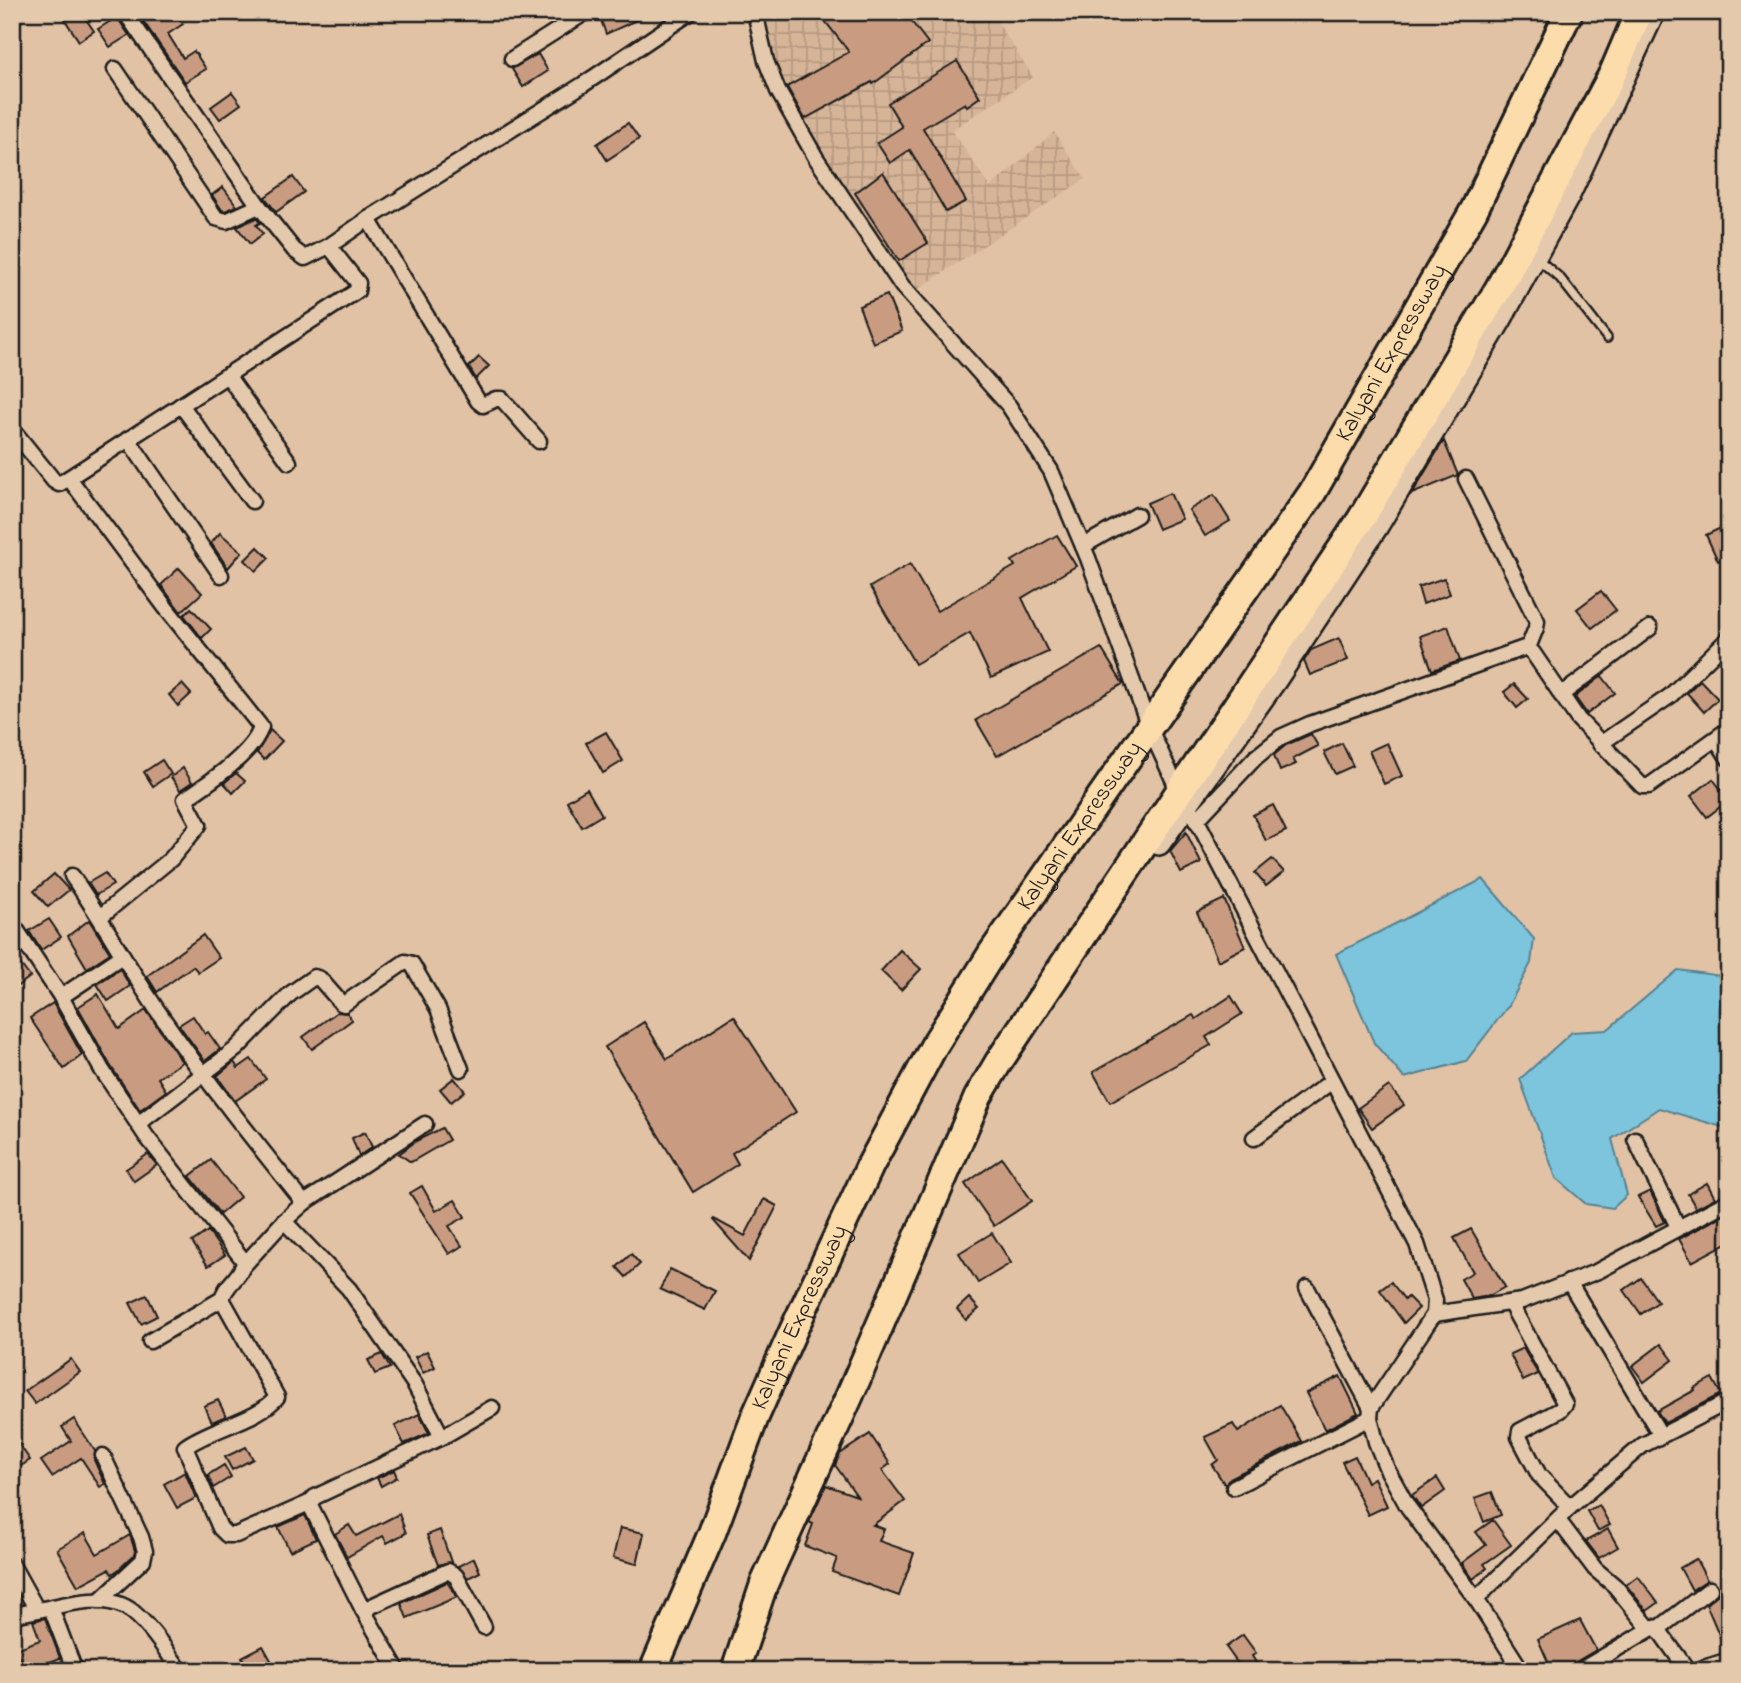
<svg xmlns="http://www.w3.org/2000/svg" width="1741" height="1683" viewBox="0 0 1741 1683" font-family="'Indie Flower',sans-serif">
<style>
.industrial{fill:url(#industrial-grid)}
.water{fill:#7dc5dd;stroke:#568190;stroke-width:2}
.building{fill:#c99c81;stroke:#1c1c1c;stroke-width:2}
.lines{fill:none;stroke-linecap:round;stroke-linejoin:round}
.lane-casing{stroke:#1c1c1c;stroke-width:12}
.street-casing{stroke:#1c1c1c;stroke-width:19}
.secondary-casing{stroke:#1c1c1c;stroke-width:26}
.highway-casing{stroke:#1c1c1c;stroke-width:32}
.lane{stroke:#e4c9ac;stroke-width:7}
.street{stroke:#e4c9ac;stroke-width:14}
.secondary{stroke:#e4c9ac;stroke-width:21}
.highway{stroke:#fddcac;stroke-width:26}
.labels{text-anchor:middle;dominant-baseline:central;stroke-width:7;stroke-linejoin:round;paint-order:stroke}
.street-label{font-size:24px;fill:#1c1c1c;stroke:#e4c9ac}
</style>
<defs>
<pattern id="industrial-grid" width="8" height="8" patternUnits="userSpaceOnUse" patternTransform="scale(1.75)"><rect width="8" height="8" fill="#d6b497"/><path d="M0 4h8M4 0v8" fill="none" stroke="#b79a82"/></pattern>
</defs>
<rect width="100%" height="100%" fill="#e2c2a5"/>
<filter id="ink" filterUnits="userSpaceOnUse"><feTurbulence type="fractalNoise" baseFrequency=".0143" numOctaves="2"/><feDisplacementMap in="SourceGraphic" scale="14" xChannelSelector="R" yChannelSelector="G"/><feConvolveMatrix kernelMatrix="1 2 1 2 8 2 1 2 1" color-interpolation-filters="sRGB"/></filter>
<g filter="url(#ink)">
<polygon class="industrial" points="759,12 991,12 1033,77 952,130 990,187 1054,132 1085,179 912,293 827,166 772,71"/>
<g class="water">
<polygon points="1483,879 1534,939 1531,963 1509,1005 1466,1061 1404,1078 1374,1043 1336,954"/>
<polygon points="1678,970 1729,977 1729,1122 1722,1127 1659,1108 1612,1139 1627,1195 1613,1208 1586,1204 1556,1178 1520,1079 1572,1032 1607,1030"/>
</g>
<g class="building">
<polygon points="78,12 81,12 94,31 79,41 65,20"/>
<polygon points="137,12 175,12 183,24 168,34 183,58 194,51 206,69 185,82"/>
<polygon points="598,12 654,12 606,34"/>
<polygon points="818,12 904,12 928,43 873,84 872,82 805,119 787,87 849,52"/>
<polygon points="117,17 129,35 110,47 98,29"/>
<polygon points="538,54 548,71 523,87 512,69"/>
<polygon points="957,61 980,97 967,106 965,103 923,128 966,201 946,212 910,150 890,163 877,143 902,127 888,103"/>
<polygon points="232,92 241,104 220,119 211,107"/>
<polygon points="628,123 639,139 607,160 597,144"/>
<polygon points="883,172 928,243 899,261 855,193"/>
<polygon points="293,177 304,192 276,212 265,197"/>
<polygon points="223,187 237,206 225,211 222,210 212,195"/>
<polygon points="256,218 260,223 256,225 263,234 250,244 237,227"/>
<polygon points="887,295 902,331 873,343 859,306"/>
<polygon points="479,357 489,366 476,379 469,367"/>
<polygon points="1444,441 1458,475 1412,494 1441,445"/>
<polygon points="1170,493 1182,519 1158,529 1147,503"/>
<polygon points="1214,495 1230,521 1205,536 1189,510"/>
<polygon points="1729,524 1729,556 1718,561 1706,535"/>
<polygon points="220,533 242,552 228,568 211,543"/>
<polygon points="1057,535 1076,566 1022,598 1048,652 991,678 970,633 915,664 870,587 910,564 937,611 1015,566 1012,561"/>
<polygon points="258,547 269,558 256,571 245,560"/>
<polygon points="179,568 202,593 181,612 161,585"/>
<polygon points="1444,578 1450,594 1423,604 1418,587"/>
<polygon points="1601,591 1616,610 1592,628 1577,609"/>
<polygon points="191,608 211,629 202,638 184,615"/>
<polygon points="1448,626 1460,661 1432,670 1420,636"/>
<polygon points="1339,638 1348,660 1310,675 1304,661 1311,650"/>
<polygon points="1101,648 1123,684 997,756 976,720"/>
<polygon points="1602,676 1615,693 1587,714 1575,697"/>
<polygon points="1700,680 1718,699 1704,712 1687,693"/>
<polygon points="182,684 191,694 178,706 169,695"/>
<polygon points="1514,684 1528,699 1517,708 1504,692"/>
<polygon points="270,730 282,741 264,760 257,753"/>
<polygon points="606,732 623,761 603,773 586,743"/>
<polygon points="1311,734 1318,746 1293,759 1296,764 1280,771 1274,755 1286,745"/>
<polygon points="1342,743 1353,766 1335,774 1324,752"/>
<polygon points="1387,743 1402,776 1384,784 1369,751"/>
<polygon points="162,760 171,774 153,786 144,772"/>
<polygon points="183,768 192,782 180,790 171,777"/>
<polygon points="236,773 245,781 233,793 224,783"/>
<polygon points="1713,779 1729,800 1707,817 1691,796"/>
<polygon points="587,789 602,815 582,827 567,801"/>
<polygon points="1273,805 1286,831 1266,841 1253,815"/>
<polygon points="1186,832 1201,863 1181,873 1170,851"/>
<polygon points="1272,859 1284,872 1266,886 1255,873"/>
<polygon points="105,873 113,885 96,895 88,883"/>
<polygon points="54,874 69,890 48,907 34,891"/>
<polygon points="1224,899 1245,947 1218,961 1197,912"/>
<polygon points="49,919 61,937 41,950 29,931"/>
<polygon points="89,920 110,953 87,968 68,936"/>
<polygon points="203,935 219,958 198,972 193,966 157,992 147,976"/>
<polygon points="900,950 921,969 901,990 881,971"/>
<polygon points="12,953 30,977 12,990"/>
<polygon points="120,969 130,986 108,1001 97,984"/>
<polygon points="98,994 119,1029 146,1010 182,1062 158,1078 166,1091 140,1110 110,1065 78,1007"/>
<polygon points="1231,996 1242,1014 1206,1037 1211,1045 1110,1102 1093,1072 1193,1015 1196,1019"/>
<polygon points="53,1003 82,1055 64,1069 30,1018"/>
<polygon points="337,1012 347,1013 352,1020 312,1049 303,1037"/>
<polygon points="193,1016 205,1034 208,1032 220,1049 205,1061 179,1025"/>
<polygon points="734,1016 796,1112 732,1153 738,1164 693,1192 605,1047 644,1022 667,1059"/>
<polygon points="251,1059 266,1079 235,1101 217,1076 234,1062 238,1068"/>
<polygon points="454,1078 465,1091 451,1102 440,1089"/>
<polygon points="1389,1086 1404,1105 1372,1128 1358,1108"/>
<polygon points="442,1128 449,1140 411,1162 399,1154 416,1141"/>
<polygon points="365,1132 372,1147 359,1156 352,1138"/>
<polygon points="148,1154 157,1165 134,1181 126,1169"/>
<polygon points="1002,1158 1032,1201 994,1226 965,1184"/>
<polygon points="211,1160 240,1197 220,1214 190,1176"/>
<polygon points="1707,1183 1715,1198 1696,1208 1688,1194"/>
<polygon points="422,1186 436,1211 455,1200 465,1217 449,1226 462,1246 449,1254 410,1193"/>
<polygon points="1650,1191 1665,1222 1656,1226 1638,1197"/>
<polygon points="764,1199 777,1206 749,1261 713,1220 714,1219 745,1236"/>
<polygon points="1729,1212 1729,1242 1692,1262 1679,1239"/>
<polygon points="1471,1229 1505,1287 1489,1296 1472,1299 1461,1279 1473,1272 1454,1238"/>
<polygon points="208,1231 225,1255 208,1266 192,1242"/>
<polygon points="992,1233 1011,1263 978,1283 959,1253"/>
<polygon points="631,1254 640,1264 626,1277 617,1267"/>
<polygon points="670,1269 715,1291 705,1310 660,1289"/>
<polygon points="1641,1278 1658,1302 1641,1314 1624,1290"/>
<polygon points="1391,1282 1405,1300 1408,1297 1419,1308 1404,1323 1380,1290"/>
<polygon points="147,1295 157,1316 141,1324 130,1303"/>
<polygon points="969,1298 979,1309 966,1320 957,1309"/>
<polygon points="1661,1344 1673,1360 1644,1382 1632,1366"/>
<polygon points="1523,1348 1538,1374 1523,1381 1510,1354"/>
<polygon points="427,1351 435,1367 423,1373 415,1357"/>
<polygon points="382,1354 390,1368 375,1374 368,1360"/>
<polygon points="71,1359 80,1372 35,1404 25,1391"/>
<polygon points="1340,1376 1358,1413 1325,1430 1306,1393"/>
<polygon points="1712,1378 1721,1394 1665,1423 1657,1411 1695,1390 1694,1388"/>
<polygon points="218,1400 226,1416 212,1422 204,1406"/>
<polygon points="1280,1405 1302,1441 1230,1478 1225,1485 1212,1465 1218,1460 1205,1437 1233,1424 1238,1432"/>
<polygon points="419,1414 429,1433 404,1444 395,1426"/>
<polygon points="74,1419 95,1451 94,1460 105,1484 100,1487 81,1458 52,1477 41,1461 71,1441 62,1427"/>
<polygon points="12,1434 30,1460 12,1472"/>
<polygon points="870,1434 890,1464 882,1470 905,1501 873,1525 884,1529 879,1541 914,1553 899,1596 832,1572 837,1558 805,1546 813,1524 809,1522 826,1485 857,1496 835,1465 840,1454"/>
<polygon points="246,1447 253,1459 232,1470 225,1457"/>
<polygon points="1355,1456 1367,1482 1374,1478 1387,1506 1368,1515 1342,1462"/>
<polygon points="224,1465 231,1477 213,1488 208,1475"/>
<polygon points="394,1470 397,1477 381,1486 377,1478"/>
<polygon points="185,1472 196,1498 177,1508 164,1484"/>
<polygon points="1437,1478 1445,1491 1421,1508 1412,1495"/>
<polygon points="1492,1492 1501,1515 1484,1522 1475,1498"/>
<polygon points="1599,1505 1610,1525 1598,1531 1587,1511"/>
<polygon points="399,1514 406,1533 387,1543 383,1536 347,1557 335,1534 349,1525 356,1536"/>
<polygon points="305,1515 316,1539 290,1551 278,1527"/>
<polygon points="1493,1520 1511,1545 1484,1564 1487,1568 1473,1579 1462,1563 1486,1545 1476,1532"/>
<polygon points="620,1528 644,1533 637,1564 613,1558"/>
<polygon points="1608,1529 1618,1547 1599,1558 1586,1541"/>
<polygon points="440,1530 451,1562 438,1565 427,1535"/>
<polygon points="85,1533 97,1554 130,1535 135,1551 134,1555 118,1570 112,1574 109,1569 78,1586 57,1549"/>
<polygon points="474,1558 480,1572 468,1578 458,1566"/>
<polygon points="1696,1559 1707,1580 1692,1590 1680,1568"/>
<polygon points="1638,1576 1658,1603 1647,1611 1626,1585"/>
<polygon points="447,1582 457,1597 407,1618 401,1603"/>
<polygon points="1722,1591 1729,1608 1729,1651 1726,1651 1706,1604"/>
<polygon points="45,1618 60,1658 45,1664 47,1671 24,1671 16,1649 40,1640 33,1621"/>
<polygon points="1580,1620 1596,1650 1574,1663 1568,1671 1552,1671 1538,1639"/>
<polygon points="1243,1635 1256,1653 1252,1656 1261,1671 1243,1671 1226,1647"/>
<polygon points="263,1646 277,1671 250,1671 242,1657"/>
</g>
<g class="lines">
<g class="lane-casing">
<polyline id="lane" points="1538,259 1560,278 1607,338"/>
</g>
<g class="street-casing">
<g id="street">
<polyline points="125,12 259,206 294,250 305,258 329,246 368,219 584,84 691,12"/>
<polyline points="755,12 766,61 778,91 816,158 902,286 1009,406 1051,471 1088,558 1149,727 1179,792 1188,803 1417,1244 1435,1300 1434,1314 1377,1399 1371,1408 1370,1418 1376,1442 1387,1469 1408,1507 1476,1599 1522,1671"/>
<polyline points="512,59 586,12"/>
<polyline points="115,69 216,218 226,221 259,206"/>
<polyline points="368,219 478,401 483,405 496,399 502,399 539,441"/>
<polyline points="227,375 289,462"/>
<polyline points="181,405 252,501"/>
<polyline points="12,429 54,481 59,484 64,481 357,291 358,283 329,246"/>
<polyline points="128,439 221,575"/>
<path d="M69,478l97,130 95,119c-7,26 -54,57 -76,72l14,26 -28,34 -70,57"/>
<polyline points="1466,479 1537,621 1536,628 1528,648"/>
<polyline points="1083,546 1137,515"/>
<polyline points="1561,695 1650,628"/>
<polyline points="1716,739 1729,759"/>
<polyline points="1600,744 1670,696 1729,638"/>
<polyline points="1196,821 1256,757 1281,737 1310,724 1524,648 1528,648 1533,653 1578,719 1642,786 1649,786 1729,729"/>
<path d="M72,876c33,47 59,97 92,144 44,63 92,123 140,183"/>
<path d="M16,929l45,68 41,73 44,66 98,125c-1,15 -19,23 -22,38l55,98c-17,22 -68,32 -92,50l35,81 7,7h9l73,-32"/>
<polyline points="61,997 122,956"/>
<polyline points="138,1124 236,1049 290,994 314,977 320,979 341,1003 344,1004 405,962 412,964 438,1009 461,1069"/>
<polyline points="1254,1138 1332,1081"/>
<polyline points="1635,1139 1678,1227"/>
<polyline points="284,1221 349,1289 415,1385 442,1437"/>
<polyline points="245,1264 284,1221 304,1203 425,1124"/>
<polyline points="1569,1282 1660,1434"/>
<polyline points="1307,1288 1371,1408"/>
<polyline points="1510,1303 1565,1404 1560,1410 1520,1431 1519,1437 1539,1475 1570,1507"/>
<polyline points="1434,1314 1522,1301 1598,1271 1729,1201"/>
<polyline points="150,1341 222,1299"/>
<polyline points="1234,1487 1370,1418"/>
<polyline points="1558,1520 1595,1569 1615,1586 1649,1628"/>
<polyline points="12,1565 37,1610"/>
<polyline points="1476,1599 1570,1507 1643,1445 1729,1401"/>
<polyline points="99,1601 143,1560 145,1551 141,1537 103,1456"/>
<polyline points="51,1608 75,1671"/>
<polyline points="363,1610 448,1571 456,1576 484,1627"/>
<path d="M12,1615c35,-4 91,-28 121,-3 19,16 33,39 48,59"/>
<polyline points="1658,1629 1710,1589"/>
<polyline points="398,1671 363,1610 309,1503 315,1497 442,1437 492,1408"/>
<polyline points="1579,1671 1654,1627 1658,1629 1686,1668 1691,1671"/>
<polyline points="1694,1671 1729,1660"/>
</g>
</g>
<g class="secondary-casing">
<polyline id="secondary" points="1159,844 1275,681 1376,528 1501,319 1569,195 1654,12"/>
</g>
<g class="highway-casing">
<g id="highway">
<path id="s1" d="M653,1671l59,-138 43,-116 38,-86 77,-165 65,-122 57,-91 320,-460 162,-283 95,-198"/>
<polyline points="735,1671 764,1584 849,1397 978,1097 998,1063 1360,521 1499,288 1613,73 1639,12"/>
</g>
</g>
<use href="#lane" class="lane"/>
<use href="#street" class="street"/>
<use href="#secondary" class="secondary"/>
<use href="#highway" class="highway"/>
</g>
</g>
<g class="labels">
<g class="street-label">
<text stroke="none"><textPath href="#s1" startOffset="1517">Kalyani Expressway</textPath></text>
<text stroke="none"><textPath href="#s1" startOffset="950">Kalyani Expressway</textPath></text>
<text stroke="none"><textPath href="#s1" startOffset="383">Kalyani Expressway</textPath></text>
</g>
</g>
<rect width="1741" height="1683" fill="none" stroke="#e4c9ac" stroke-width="42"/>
<rect x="21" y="21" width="1699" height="1641" fill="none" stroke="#1c1c1c" stroke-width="2.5" filter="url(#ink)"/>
</svg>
